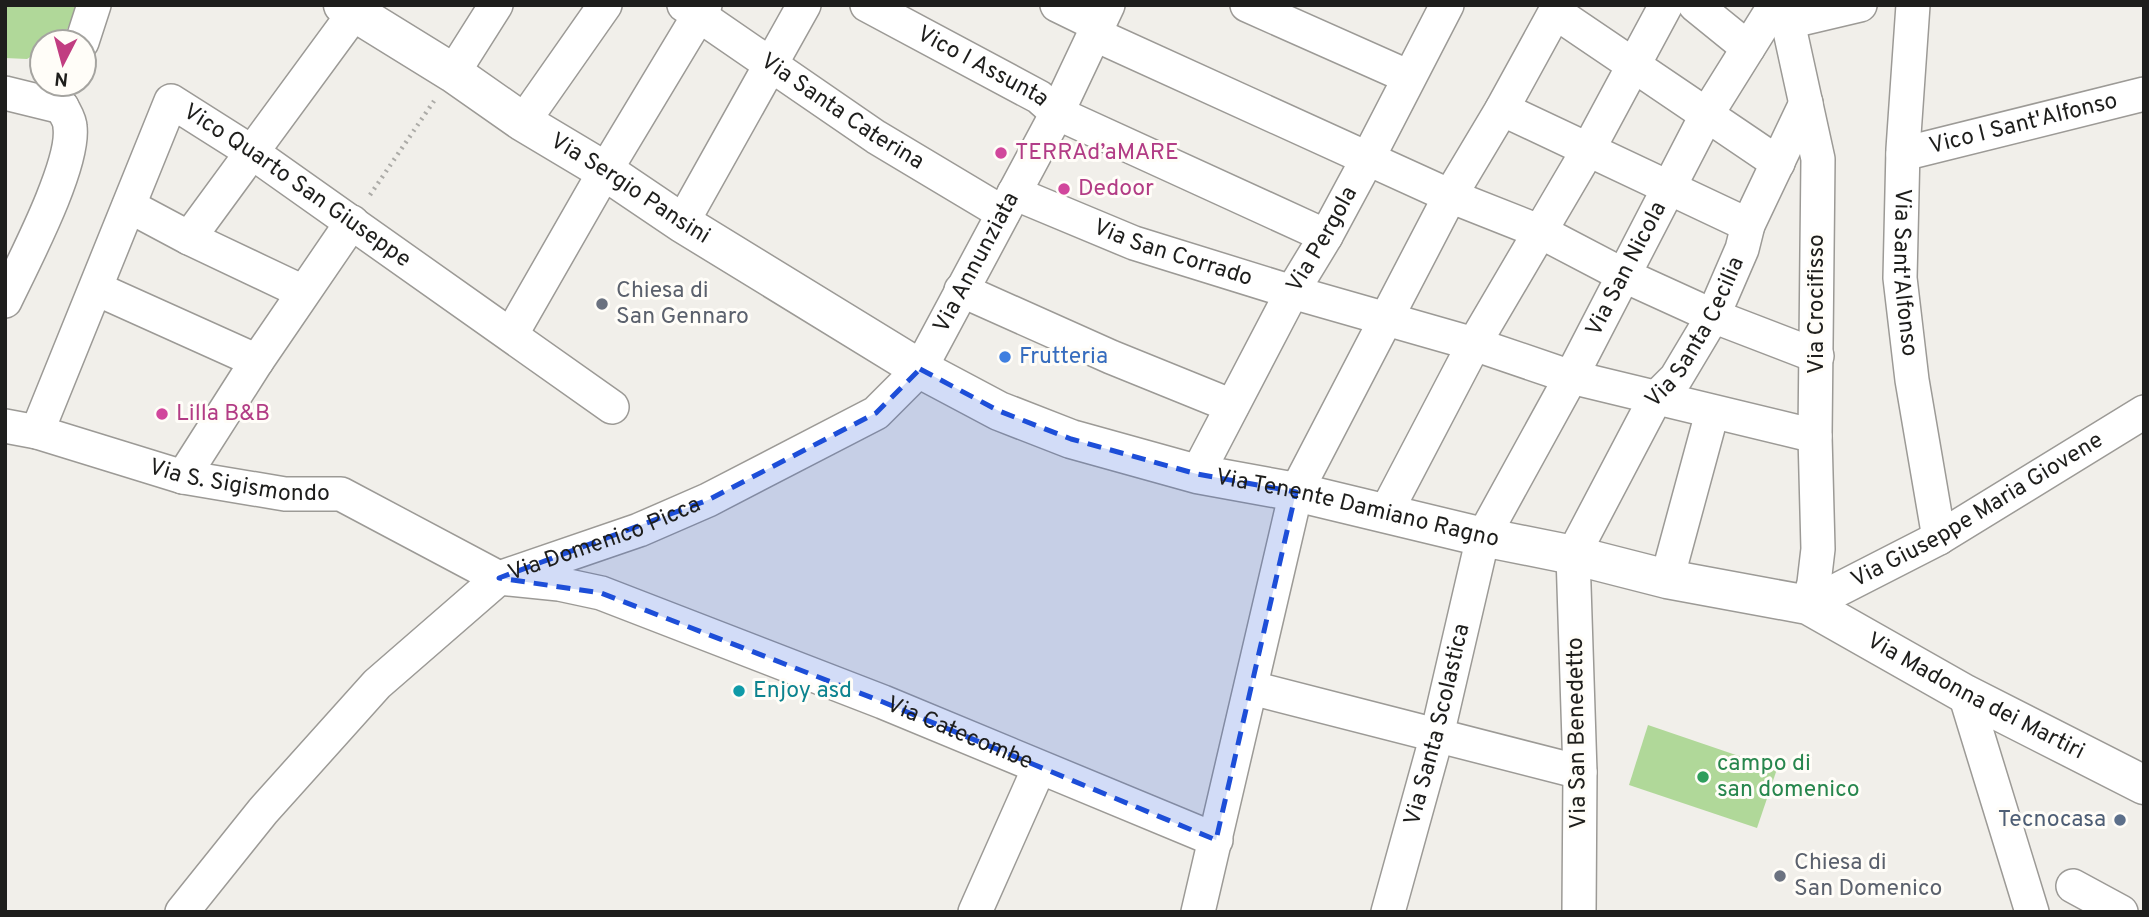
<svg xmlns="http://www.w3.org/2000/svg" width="2149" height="917" viewBox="0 0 2149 917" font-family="Overpass,sans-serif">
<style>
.green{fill:#b0d899}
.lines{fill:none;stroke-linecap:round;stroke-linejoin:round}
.minor-casing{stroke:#9c9a96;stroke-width:36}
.tertiary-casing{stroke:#9c9a96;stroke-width:41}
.path{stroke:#acaba7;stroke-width:4.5;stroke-dasharray:2 5;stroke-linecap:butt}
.minor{stroke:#fff;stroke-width:33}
.tertiary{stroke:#fff;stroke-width:38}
.marked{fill:#1d4ed8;fill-opacity:0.2;stroke:#1d4ed8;stroke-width:5;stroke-dasharray:14 9;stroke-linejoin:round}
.hotel-dot{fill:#d1479c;stroke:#fffdf8;stroke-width:2.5}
.worship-dot{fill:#6b7280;stroke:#fffdf8;stroke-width:2.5}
.shop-dot{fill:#3f7fe0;stroke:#fffdf8;stroke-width:2.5}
.culture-dot{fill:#0f9aa8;stroke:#fffdf8;stroke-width:2.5}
.leisure-dot{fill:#2e9e5b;stroke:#fffdf8;stroke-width:2.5}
.service-dot{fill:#5c6f8a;stroke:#fffdf8;stroke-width:2.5}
.labels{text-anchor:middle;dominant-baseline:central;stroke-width:6;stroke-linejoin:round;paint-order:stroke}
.street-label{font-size:23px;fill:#1e1e1c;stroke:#fffdf8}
.hotel-label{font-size:23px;fill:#b23c85;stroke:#fffdf8;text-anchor:start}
.worship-label{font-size:23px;fill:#5b616d;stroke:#fffdf8;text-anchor:start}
.shop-label{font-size:23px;fill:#366cbe;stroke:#fffdf8;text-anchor:start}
.culture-label{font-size:23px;fill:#0d838f;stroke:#fffdf8;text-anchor:start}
.leisure-label{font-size:23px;fill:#27864d;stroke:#fffdf8;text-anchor:start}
.service-label{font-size:23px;fill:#4e5e75;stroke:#fffdf8;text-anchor:end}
</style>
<rect width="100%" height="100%" fill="#f1efea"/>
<g class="green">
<path d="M5,5h72c-10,22 -9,37 -35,37v8l-15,9 -22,-1z"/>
<polygon points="1648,725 1777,769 1757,828 1629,785"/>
</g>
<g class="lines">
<g class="minor-casing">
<g id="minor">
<path id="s1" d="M684,5l192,132 127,76"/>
<path id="s2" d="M867,5l172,92 18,16 269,123"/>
<polyline points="1057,5 1098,25"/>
<polyline points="1247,5 1409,77"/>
<polyline points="1695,5 1748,48"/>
<polyline points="1782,5 1788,22 1818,159 1815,436 1818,549 1814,583 1808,605"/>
<path id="s3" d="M1913,5l-10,144 -3,129 12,102 27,158"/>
<polyline points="1555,12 1778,163"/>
<polyline points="1788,22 1860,5"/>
<polyline points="1094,34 1450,196 1541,232 1623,275 1713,316 1817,356"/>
<polyline points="82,42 94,5"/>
<polyline points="453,73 496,5"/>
<polyline points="5,93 62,107"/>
<polyline points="1502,109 1748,225"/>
<polyline points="523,122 605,5"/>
<path id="s4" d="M1903,154l241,-60"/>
<path id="s5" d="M1014,193l120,50 158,49 182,52 97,33 244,59"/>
<polyline points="129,206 189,238 303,292"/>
<polyline points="682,223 804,5"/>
<polyline points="189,238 360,5"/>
<polyline points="97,289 257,361"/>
<polyline points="961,290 1111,357 1232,406"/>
<path d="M5,301c18,-38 70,-136 65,-174 0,-7 -5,-14 -8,-20"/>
<polyline points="511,335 605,171 705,5"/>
<path id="s6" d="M5,426l32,6 146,45 102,17h56l158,84 60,6 42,9 282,109 333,138"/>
<path id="s7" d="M37,432l134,-331 79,50 362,256"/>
<path id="s8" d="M1197,474l95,-182 34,-56 42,-78 79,-153"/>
<polyline points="183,477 257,361 352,222"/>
<polyline points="1385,514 1474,344 1588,150 1666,5"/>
<polyline points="1667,579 1712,413"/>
<path id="s9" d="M1808,605l131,-67 205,-126"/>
<polyline points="1252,688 1580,772"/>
<polyline points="1965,694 2032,912"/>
<polyline points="2073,886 2121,912"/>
<path id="s10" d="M182,912l81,-101 114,-127 122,-106 140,-48 69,-30 168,-87 44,-44 137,-256 51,-108"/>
<polyline points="975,912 1039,768"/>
<polyline points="1198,912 1296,492 1450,196 1502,109 1559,5"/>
<path id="s11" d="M1388,912l49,-177 46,-198 88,-160 136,-263 68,-109"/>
<path id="s12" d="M1579,912l1,-140 -7,-217 82,-156 21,-21 37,-62 29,-67 6,-24 58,-122"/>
</g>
</g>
<g class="tertiary-casing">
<g id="tertiary">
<path id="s13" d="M343,5l110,68 70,49 82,49 77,52 238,146 79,42 72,28 126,35 99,18 187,45 90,18 94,24 141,26 157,89 179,91"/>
</g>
</g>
<polyline class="path" points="370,195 434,101"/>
<use href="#minor" class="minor"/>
<use href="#tertiary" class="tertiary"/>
</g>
<path class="marked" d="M920,369l79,42 72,28 126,35 99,18 -80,348 -333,-138 -282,-109 -102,-15 209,-78 168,-87z"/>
<g class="hotel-dot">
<circle cx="1001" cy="153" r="7"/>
<circle cx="1064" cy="189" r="7"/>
<circle cx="162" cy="414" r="7"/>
</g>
<g class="worship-dot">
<circle cx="602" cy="304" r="7"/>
<circle cx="1780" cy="876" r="7"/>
</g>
<circle class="shop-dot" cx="1005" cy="357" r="7"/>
<circle class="culture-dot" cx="739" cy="691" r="7"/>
<circle class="leisure-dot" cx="1703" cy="777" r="7"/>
<circle class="service-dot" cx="2120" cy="820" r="7"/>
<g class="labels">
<g class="street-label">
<text stroke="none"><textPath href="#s2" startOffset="131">Vico I Assunta</textPath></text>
<text stroke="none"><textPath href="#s1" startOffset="191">Via Santa Caterina</textPath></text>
<text stroke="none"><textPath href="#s4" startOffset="124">Vico I Sant'Alfonso</textPath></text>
<text stroke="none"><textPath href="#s7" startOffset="509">Vico Quarto San Giuseppe</textPath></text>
<text stroke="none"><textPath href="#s13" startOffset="341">Via Sergio Pansini</textPath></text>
<text stroke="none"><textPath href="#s8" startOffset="266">Via Pergola</textPath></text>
<text stroke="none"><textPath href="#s5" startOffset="170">Via San Corrado</textPath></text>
<text stroke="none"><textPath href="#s10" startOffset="1057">Via Annunziata</textPath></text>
<text stroke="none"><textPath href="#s11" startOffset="691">Via San Nicola</textPath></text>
<text stroke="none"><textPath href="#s3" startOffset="268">Via Sant'Alfonso</textPath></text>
<text transform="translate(1817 304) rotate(-90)">Via Crocifisso</text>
<text stroke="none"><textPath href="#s12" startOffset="612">Via Santa Cecilia</textPath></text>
<text stroke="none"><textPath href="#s6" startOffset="242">Via S. Sigismondo</textPath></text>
<text stroke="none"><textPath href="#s13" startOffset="1144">Via Tenente Damiano Ragno</textPath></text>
<text stroke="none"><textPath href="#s9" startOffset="194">Via Giuseppe Maria Giovene</textPath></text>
<text stroke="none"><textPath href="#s10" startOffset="574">Via Domenico Picca</textPath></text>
<text stroke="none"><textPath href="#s13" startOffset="1796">Via Madonna dei Martiri</textPath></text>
<text stroke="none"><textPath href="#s11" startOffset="194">Via Santa Scolastica</textPath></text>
<text transform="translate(1578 733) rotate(-91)">Via San Benedetto</text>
<text stroke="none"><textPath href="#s6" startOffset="1012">Via Catecombe</textPath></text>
</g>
<g class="hotel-label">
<text x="1015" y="153">TERRAd’aMARE</text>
<text x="1078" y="189">Dedoor</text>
<text x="176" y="414">Lilla B&amp;B</text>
</g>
<g class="worship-label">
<text x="616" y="291">Chiesa di<tspan x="616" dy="26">San Gennaro</tspan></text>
<text x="1794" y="863">Chiesa di<tspan x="1794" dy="26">San Domenico</tspan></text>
</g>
<g class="shop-label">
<text x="1019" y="357">Frutteria</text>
</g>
<g class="culture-label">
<text x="753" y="691">Enjoy asd</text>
</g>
<g class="leisure-label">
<text x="1717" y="764">campo di<tspan x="1717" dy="26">san domenico</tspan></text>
</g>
<g class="service-label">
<text x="2106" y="820">Tecnocasa</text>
</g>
</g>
<rect width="2149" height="917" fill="none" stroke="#1e1e1c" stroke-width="14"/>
<g transform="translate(63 63) rotate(186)"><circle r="33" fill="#fffdf8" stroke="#a5a4a0" stroke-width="2"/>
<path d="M0-5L12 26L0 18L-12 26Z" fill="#c13d81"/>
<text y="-10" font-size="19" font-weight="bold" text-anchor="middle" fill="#1e1e1c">N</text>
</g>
</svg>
